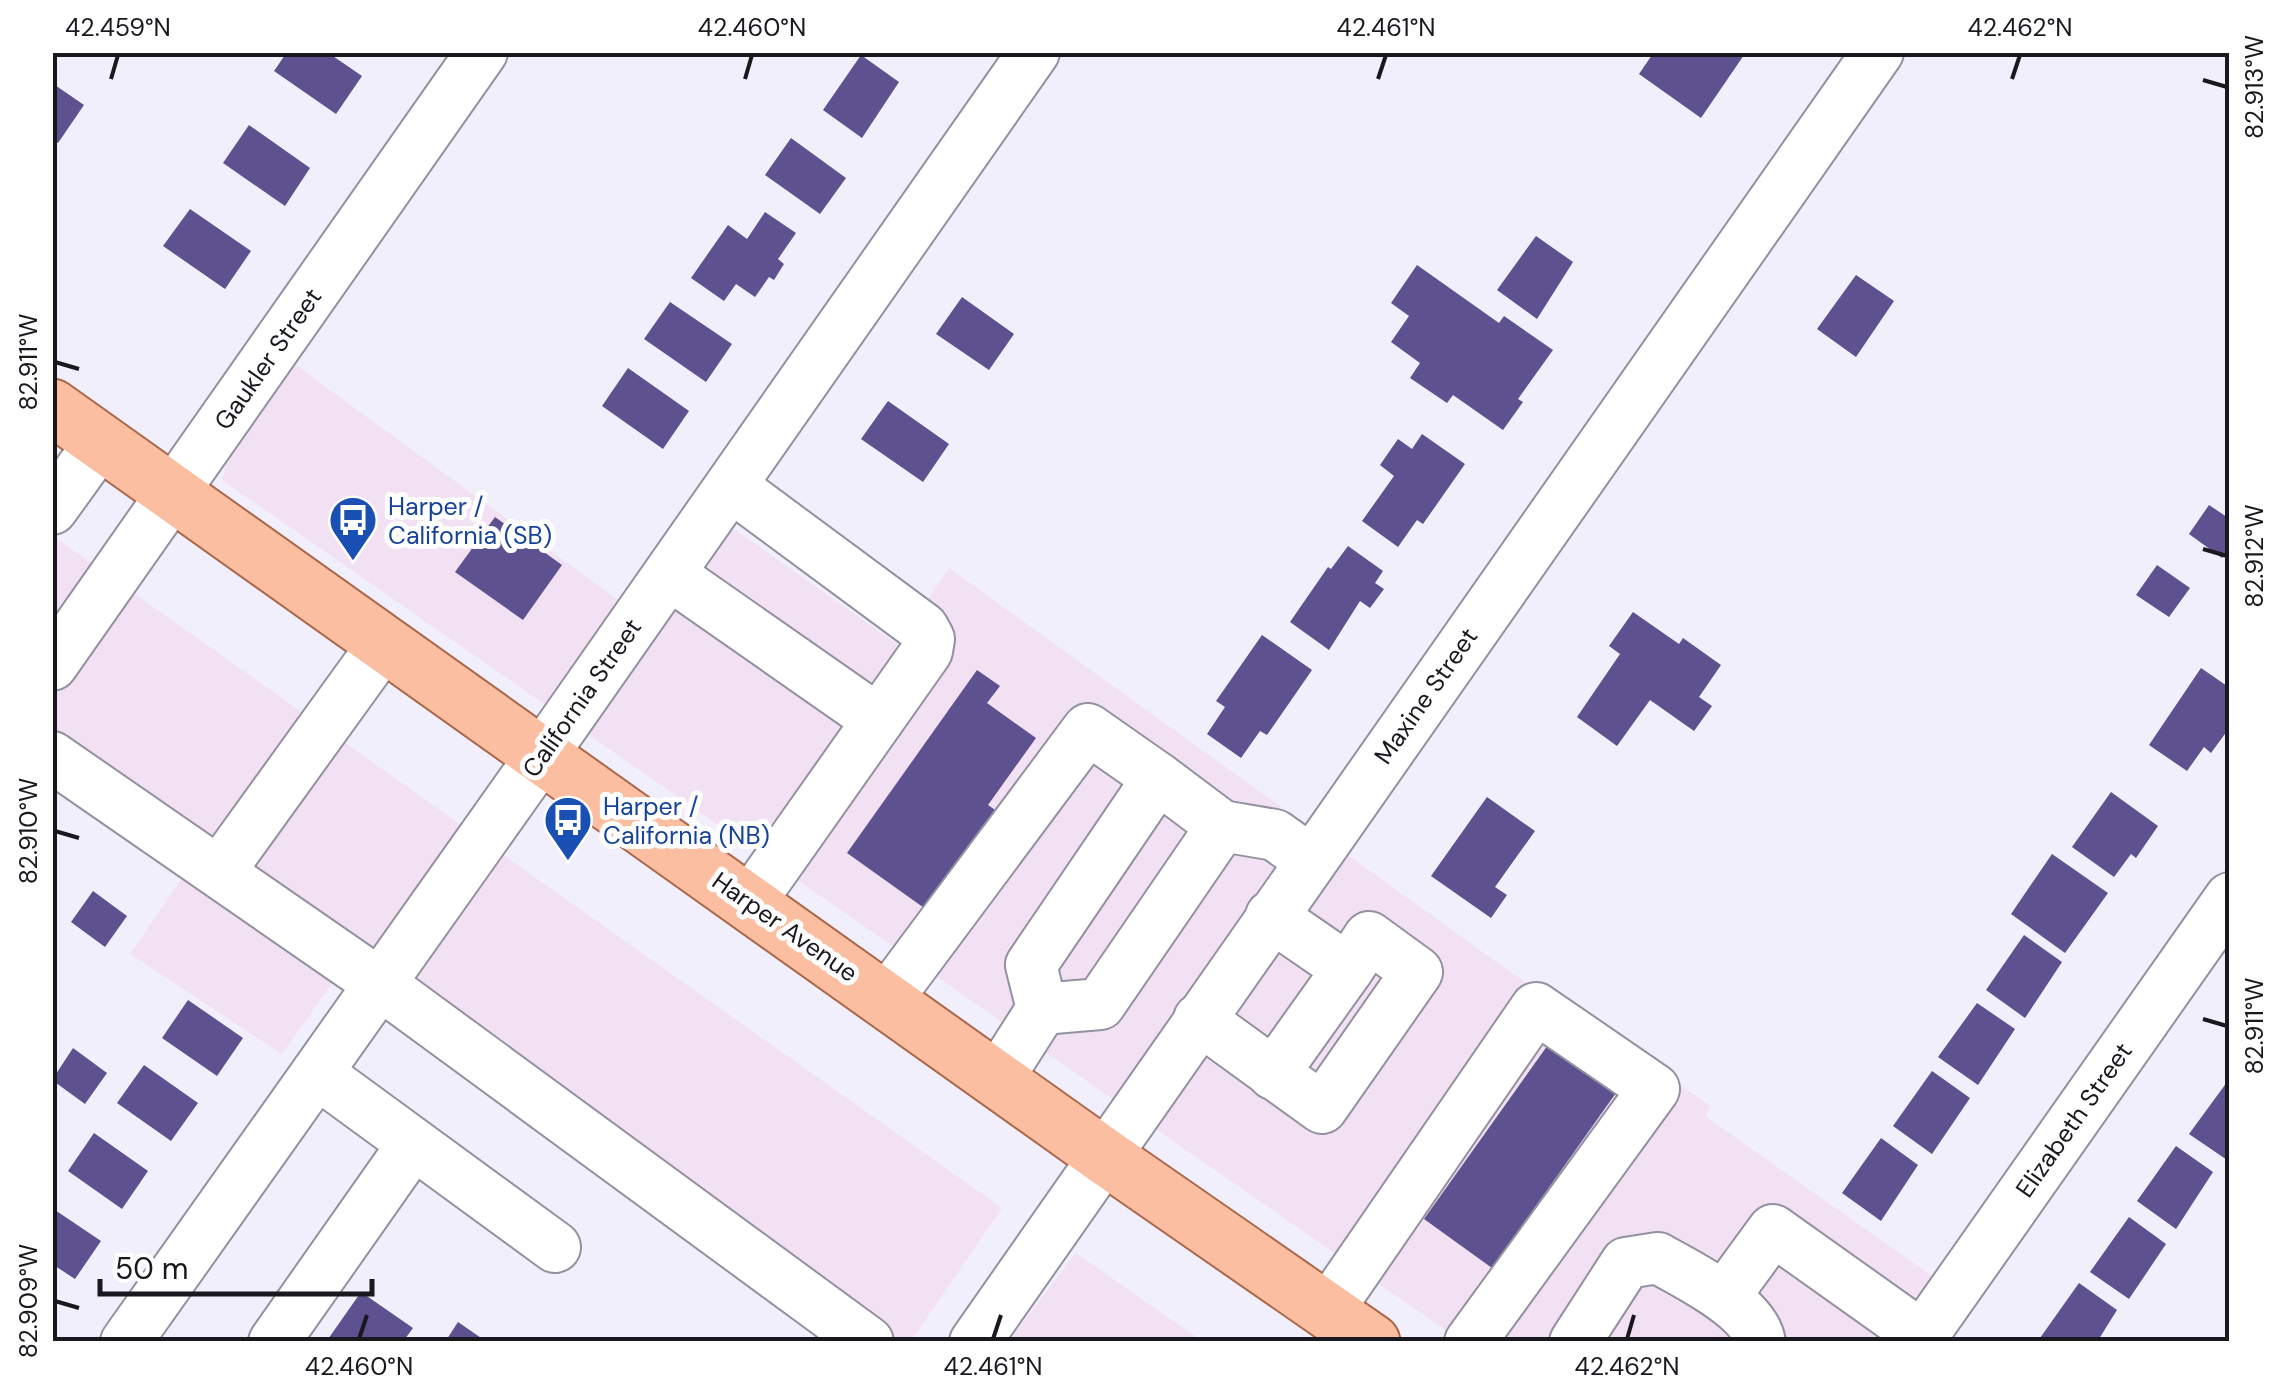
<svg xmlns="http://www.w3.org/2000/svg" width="2282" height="1394" viewBox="0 0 2282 1394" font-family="'DM Sans',sans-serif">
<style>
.commercial{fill:#f2e1f3}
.building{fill:#5d518f}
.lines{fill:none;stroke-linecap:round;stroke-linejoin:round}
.minor-casing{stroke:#9391a0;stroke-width:54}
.major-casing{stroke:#aa684b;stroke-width:59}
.minor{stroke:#fff;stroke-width:50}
.major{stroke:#fbbea1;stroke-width:55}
.ticks{fill:none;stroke:#19181e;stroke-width:4}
.labels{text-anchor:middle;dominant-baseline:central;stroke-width:10;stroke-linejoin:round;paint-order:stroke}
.street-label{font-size:25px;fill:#19181e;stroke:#fefefe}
.transit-label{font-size:25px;fill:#164399;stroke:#fefefe;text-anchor:start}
.neatline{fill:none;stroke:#19181e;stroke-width:4}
.ticks-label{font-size:25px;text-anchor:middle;fill:#19181e}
</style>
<rect width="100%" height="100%" fill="#f1effc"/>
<g class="commercial">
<polygon points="260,339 625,605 697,503 897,644 949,568 1502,966 1711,1106 1705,1116 1973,1305 1947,1341 1461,1341 222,480"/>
<polygon points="53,536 1002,1208 911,1341 842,1341 335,979 282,1054 130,954 187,871 53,775"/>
<polygon points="1076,1253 1202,1341 1009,1341"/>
</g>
<g class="building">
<polygon points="287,52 327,52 362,76 336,114 274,71"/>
<polygon points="1654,52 1746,52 1701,118 1639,74"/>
<polygon points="861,55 899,82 862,138 823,110"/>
<polygon points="52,83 84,105 58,143 52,139"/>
<polygon points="249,125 310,168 285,206 223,163"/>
<polygon points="791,138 846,178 820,214 765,175"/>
<polygon points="190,209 251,251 225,289 163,246"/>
<polygon points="765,212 796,233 778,259 784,264 774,280 769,277 755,297 736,284 724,301 691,278 728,225 747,239"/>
<polygon points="1536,236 1573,262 1537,319 1497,290"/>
<polygon points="1417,265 1499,323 1504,316 1553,350 1518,399 1523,402 1503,430 1453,395 1447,403 1410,378 1420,363 1391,342 1409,316 1391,303"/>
<polygon points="1856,275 1894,301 1856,357 1817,329"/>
<polygon points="962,297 1014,334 989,370 936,334"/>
<polygon points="670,302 732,344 706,382 644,339"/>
<polygon points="628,368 689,411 663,449 602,406"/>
<polygon points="888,401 949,444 923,482 861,439"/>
<polygon points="1422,434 1465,464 1423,524 1417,520 1398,547 1362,521 1394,476 1380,465 1398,439 1412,449"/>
<polygon points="2209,505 2230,519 2230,546 2222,558 2189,534"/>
<polygon points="495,517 562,565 523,620 455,572"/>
<polygon points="1348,546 1383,571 1375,583 1384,589 1370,608 1360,601 1329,650 1290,622 1328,567 1331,569"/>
<polygon points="2157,565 2190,588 2169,617 2136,595"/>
<polygon points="1633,612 1679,644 1683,638 1721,665 1699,697 1712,706 1694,731 1650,700 1617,746 1577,717 1620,654 1609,646"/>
<polygon points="1262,635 1312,670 1267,735 1260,731 1241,758 1207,734 1225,707 1216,701"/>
<polygon points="2201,668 2230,688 2230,727 2211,753 2204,747 2187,771 2149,745"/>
<polygon points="977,670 1000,686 987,703 1036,738 988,805 1004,816 934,915 847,853"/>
<polygon points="2111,792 2158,826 2136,858 2131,854 2114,877 2072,847"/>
<polygon points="1487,797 1535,831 1495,887 1507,895 1491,918 1431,876"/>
<polygon points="2052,854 2108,893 2065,953 2011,914"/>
<polygon points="93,891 127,916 105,947 71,922"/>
<polygon points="2024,935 2062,962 2025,1018 1986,990"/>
<polygon points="188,1000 243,1038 217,1076 162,1038"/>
<polygon points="1977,1003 2015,1029 1978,1085 1938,1057"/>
<polygon points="1555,1035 1623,1083 1492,1268 1424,1219"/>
<polygon points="73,1048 107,1073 85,1104 52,1080"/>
<polygon points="144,1065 198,1103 171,1141 117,1103"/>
<polygon points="1932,1071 1970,1098 1932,1154 1893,1126"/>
<polygon points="2230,1078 2230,1162 2189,1134"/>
<polygon points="94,1133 148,1171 122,1209 68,1171"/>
<polygon points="1881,1138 1918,1165 1881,1221 1842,1193"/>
<polygon points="2176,1146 2213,1172 2176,1229 2137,1201"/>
<polygon points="52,1208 101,1241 75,1279 52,1264"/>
<polygon points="2129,1217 2166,1244 2129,1299 2090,1272"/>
<polygon points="2079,1283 2117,1310 2097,1342 2046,1342 2040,1338"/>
<polygon points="361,1292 413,1328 405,1339 409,1342 326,1342"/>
<polygon points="458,1322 487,1342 445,1342"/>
</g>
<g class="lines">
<g class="minor-casing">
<g id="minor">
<polyline points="731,486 923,628 929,639 927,651 750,902"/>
<polyline points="52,509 101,441"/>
<polyline points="669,574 878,720"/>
<polyline points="52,665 482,52"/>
<polyline points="52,757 380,984 868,1342"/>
<polyline points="1222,826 1275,835 1310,860"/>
<polyline points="219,872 385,642"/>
<polyline points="887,999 1088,729 1158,778"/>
<polyline points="1199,1019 1322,1108 1417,972 1369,937 1348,969 1271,916"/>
<polyline points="317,1073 555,1247"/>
<polyline points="1273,1074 1348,969"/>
<polyline points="998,1078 1042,1009 1031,965 1158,778 1222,826 1100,1004 1042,1009"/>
<polyline points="1724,1297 1773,1230 1922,1336"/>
<polyline points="1328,1310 1536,1008 1654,1089 1470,1342"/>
<polyline points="126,1342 542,755 1034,52"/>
<polyline points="274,1342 413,1144"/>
<polyline points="975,1342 1878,52"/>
<path d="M1575,1342l51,-79 32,-5c29,17 96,48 102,84"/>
<polyline points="1918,1342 2230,898"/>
</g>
</g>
<g class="major-casing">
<polyline id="major" points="52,407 1104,1156 1372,1342"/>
</g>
<use href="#minor" class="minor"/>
<use href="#major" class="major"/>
</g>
<path class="ticks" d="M111,79l7,-24M745,79l7,-24M1378,79l8,-24M2012,79l8,-24M2203,80l24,7M55,362l24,7M2203,549l24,7M55,831l24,7M2203,1019l24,7M55,1301l24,7M359,1339l8,-24M993,1339l8,-24M1627,1339l7,-24"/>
<defs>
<g id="bus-pin" transform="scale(2.5)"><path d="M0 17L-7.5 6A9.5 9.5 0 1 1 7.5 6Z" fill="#1a4fb4" stroke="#fefefe"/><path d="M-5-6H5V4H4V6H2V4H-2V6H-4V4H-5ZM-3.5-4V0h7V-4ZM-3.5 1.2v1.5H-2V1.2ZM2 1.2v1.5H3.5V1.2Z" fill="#fff"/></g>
</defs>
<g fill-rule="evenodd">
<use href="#bus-pin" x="353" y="520"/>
<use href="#bus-pin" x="568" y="820"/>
</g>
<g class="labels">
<g class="street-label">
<text transform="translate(268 359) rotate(-55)">Gaukler Street</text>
<text transform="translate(1426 696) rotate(-55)">Maxine Street</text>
<text transform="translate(582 698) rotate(-55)">California Street</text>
<text transform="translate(785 927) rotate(35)">Harper Avenue</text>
<text transform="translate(2074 1120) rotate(-55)">Elizabeth Street</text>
</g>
<g class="transit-label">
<text x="388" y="506">Harper /<tspan x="388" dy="29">California (SB)</tspan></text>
<text x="603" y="806">Harper /<tspan x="603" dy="29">California (NB)</tspan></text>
</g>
</g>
<rect width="2282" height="1394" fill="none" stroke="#fefefe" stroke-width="110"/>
<path d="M100 1279v15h272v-15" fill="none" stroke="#19181e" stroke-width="5"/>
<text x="115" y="1279" font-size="30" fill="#19181e" stroke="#fefefe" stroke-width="8" paint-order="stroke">50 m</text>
<rect x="55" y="55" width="2172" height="1284" class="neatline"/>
<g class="ticks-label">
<text x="118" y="36">42.459°N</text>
<text x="752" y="36">42.460°N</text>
<text x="1386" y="36">42.461°N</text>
<text x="2020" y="36">42.462°N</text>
<text transform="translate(2254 87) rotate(-90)" y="9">82.913°W</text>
<text transform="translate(28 362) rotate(-90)" y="9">82.911°W</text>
<text transform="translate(2254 556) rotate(-90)" y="9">82.912°W</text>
<text transform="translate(28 831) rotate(-90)" y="9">82.910°W</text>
<text transform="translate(2254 1026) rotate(-90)" y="9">82.911°W</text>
<text transform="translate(28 1301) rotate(-90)" y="9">82.909°W</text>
<text x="359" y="1375">42.460°N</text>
<text x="993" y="1375">42.461°N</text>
<text x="1627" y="1375">42.462°N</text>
</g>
</svg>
